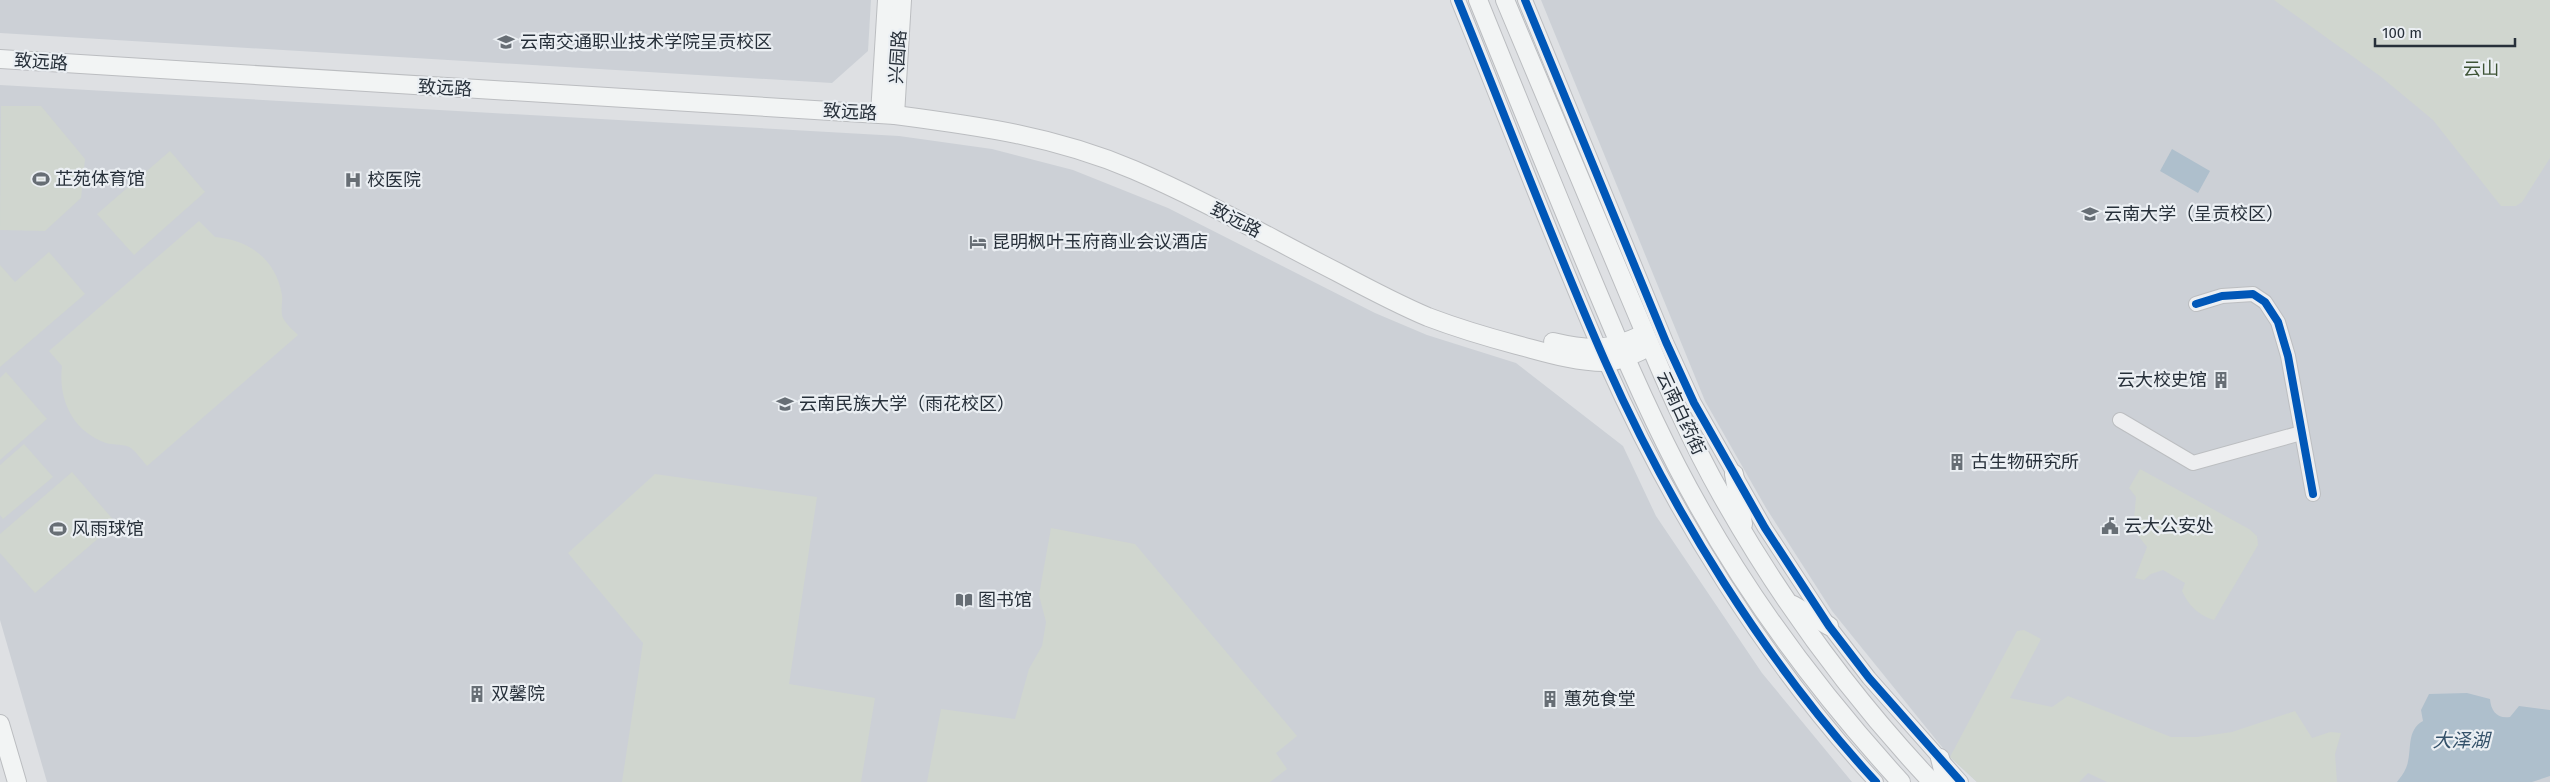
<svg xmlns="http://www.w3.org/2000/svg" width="2550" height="782" viewBox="0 0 2550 782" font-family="'Fira Sans','Noto Sans SC',sans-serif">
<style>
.built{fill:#ccd0d6}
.green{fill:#d0d6cf}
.water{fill:#aebfcc}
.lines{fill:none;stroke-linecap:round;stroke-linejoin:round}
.minor-casing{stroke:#bcbec1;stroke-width:16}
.major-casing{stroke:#bbbdc0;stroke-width:20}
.minor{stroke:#edeef0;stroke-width:14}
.major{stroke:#f2f4f4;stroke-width:18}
.cycleway-casing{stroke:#ebeff3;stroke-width:11}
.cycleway{stroke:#0057b8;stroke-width:8}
.labels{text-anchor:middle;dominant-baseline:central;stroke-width:4.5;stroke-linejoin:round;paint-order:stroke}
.poi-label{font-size:18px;fill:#27303a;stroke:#ebeff3;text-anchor:start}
.street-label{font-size:18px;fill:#27303a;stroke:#ebeff3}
.park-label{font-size:18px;fill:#3e5436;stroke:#ebeff3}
.water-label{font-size:19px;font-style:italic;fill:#35526a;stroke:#ebeff3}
</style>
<rect width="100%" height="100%" fill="#dee0e3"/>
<g class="built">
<polygon points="0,0 871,0 868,51 832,83 0,33"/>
<polygon points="1541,0 2550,0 2550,782 1977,782 1950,757 1832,611 1766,508 1705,401"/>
<polygon points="0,85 899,136 992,149 1073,170 1168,208 1375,313 1427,335 1516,363 1623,446 1656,516 1762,673 1852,782 47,782 0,620"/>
</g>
<g class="green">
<polygon points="2274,0 2550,0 2550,158 2522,202 2516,206 2501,206 2433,120 2380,76"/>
<polygon points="1,106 41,106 85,159 81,198 45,231 0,230"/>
<polygon points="170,151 205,192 134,255 97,214"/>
<path d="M199,221l16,16c34,3 61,22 67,58 1,6 -2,17 1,23 3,6 10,12 15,17l-151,131c-5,-6 -10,-13 -16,-18 -5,-4 -18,-3 -25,-5 -34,-12 -48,-44 -44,-77l-13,-15z"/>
<polygon points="49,252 85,294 0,367 0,265 15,282"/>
<polygon points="6,372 47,419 0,460 0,378"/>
<polygon points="24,444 53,477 3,519 0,515 0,465"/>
<path d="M2140,469l109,60 8,7 1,9 -44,75c-16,-5 -25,-14 -32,-29l3,-8 -22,-13 -12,4 -7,6 -9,-2 12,-31 -11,-14 -2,-14 2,-22 -7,-9z"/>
<polygon points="72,472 116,523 35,593 0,553 0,534"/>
<polygon points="655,474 817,497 789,684 875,698 861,782 622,782 643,643 568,553"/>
<polygon points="1051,528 1135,544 1297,736 1276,753 1287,769 1270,782 927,782 941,709 1015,719 1029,669 1042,646 1046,622 1039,595"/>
<polygon points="2024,630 2041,639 2010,698 2052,707 2068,696 2171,737 2197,737 2232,732 2295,711 2312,738 2330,732 2341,733 2335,754 2337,782 2107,782 2088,773 2079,782 1977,782 1950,757 2017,631"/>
</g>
<g class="water">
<polygon points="2172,149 2210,171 2198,193 2160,171"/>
<path d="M2467,693l23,6c1,12 7,20 20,18l9,-11 31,4v66l-18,6h-135c3,-4 7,-9 9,-14 7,-16 -1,-37 17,-47l-2,-11 8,-16z"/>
</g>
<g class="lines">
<g class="minor-casing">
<g id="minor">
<path d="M1458,0c49,120 95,243 147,361 66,149 161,302 271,421"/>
<polyline points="1525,0 1666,342 1694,403 1765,528 1829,626 1869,678 1961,782"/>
<polyline points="2196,304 2222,296 2253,294 2265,302 2278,322 2288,356 2313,494"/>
<polyline points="2120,420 2193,463 2301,433"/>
</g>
</g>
<g class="major-casing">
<g id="major">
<path d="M1478,0c42,104 84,208 128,312 28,67 57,132 93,195 55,98 126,192 202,275"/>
<path d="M1505,0c41,100 83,200 126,300 28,66 55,133 91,196 58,103 129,200 210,286"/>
<path d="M0,59l895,56c84,11 159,21 239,55 70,30 136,68 203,102 30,16 60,32 91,45 29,11 59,20 89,28 27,7 58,17 87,17 16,0 31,-9 46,-15"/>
<polyline points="880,114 887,0"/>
<polyline points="895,115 902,0"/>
<path d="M1553,342c38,9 55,9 91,-8"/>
<polyline points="1734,474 1743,524"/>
<polyline points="1793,605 1829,626"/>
<polyline points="0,724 17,782"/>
<polyline points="1940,758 1946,782"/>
</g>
</g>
<use href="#minor" class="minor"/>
<use href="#major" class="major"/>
<g class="cycleway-casing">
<g id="cycleway">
<path d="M1458,0c49,120 95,243 147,361 66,149 161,302 271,421"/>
<polyline points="1525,0 1666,342 1694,403 1765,528 1829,626 1869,678 1961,782"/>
<polyline points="2196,304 2222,296 2253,294 2265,302 2278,322 2288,356 2313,494"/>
</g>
</g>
<use href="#cycleway" class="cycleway"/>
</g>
<defs>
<g id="university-bare" transform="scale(1.35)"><path d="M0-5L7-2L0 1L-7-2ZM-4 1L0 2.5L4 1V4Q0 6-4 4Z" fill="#676e75" stroke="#ebeff3" stroke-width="2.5" paint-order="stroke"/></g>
<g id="stadium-bare" transform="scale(1.35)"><path d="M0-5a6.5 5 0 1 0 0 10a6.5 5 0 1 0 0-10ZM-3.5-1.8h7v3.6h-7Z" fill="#676e75" stroke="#ebeff3" stroke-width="2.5" paint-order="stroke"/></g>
<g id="hospital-bare" transform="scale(1.35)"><path d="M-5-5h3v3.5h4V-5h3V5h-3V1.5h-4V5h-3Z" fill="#676e75" stroke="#ebeff3" stroke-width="2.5" paint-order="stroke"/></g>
<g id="hotel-bare" transform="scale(1.35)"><path d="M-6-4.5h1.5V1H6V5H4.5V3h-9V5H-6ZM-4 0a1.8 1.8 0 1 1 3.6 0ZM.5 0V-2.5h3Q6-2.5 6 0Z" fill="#676e75" stroke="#ebeff3" stroke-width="2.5" paint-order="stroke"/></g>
<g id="building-bare" transform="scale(1.35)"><path d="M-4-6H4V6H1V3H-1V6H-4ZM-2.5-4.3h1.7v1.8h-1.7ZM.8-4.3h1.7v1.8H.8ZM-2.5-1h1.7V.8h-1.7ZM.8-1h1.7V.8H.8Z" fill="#676e75" stroke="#ebeff3" stroke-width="2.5" paint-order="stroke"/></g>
<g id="civic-bare" transform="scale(1.35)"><path d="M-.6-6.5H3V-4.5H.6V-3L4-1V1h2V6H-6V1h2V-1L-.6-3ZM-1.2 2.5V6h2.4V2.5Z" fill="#676e75" stroke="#ebeff3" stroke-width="2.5" paint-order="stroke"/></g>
<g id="library-bare" transform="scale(1.35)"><path d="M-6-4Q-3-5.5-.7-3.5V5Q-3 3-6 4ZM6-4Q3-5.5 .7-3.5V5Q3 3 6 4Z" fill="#676e75" stroke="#ebeff3" stroke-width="2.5" paint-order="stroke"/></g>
</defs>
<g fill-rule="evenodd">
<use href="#university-bare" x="506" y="42"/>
<use href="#stadium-bare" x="41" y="179"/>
<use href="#hospital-bare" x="353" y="180"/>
<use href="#university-bare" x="2090" y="214"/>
<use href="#hotel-bare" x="978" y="242"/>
<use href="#building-bare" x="2221" y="380"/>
<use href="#university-bare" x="785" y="404"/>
<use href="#building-bare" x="1957" y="462"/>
<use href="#civic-bare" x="2110" y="526"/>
<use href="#stadium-bare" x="58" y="529"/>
<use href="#library-bare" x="964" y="600"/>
<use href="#building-bare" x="477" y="694"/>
<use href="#building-bare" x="1550" y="699"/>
</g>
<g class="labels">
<g class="poi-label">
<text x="520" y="42">云南交通职业技术学院呈贡校区</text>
<text x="55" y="179">芷苑体育馆</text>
<text x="367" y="180">校医院</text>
<text x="2104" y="214">云南大学（呈贡校区）</text>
<text x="992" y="242">昆明枫叶玉府商业会议酒店</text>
<text x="2207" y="380" text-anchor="end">云大校史馆</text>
<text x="799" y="404">云南民族大学（雨花校区）</text>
<text x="1971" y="462">古生物研究所</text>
<text x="2124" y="526">云大公安处</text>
<text x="72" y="529">风雨球馆</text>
<text x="978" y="600">图书馆</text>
<text x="491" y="694">双馨院</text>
<text x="1564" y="699">蕙苑食堂</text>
</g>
<g class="street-label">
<text transform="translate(898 57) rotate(-86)">兴园路</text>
<text transform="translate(41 62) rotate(4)">致远路</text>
<text transform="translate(445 88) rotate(3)">致远路</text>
<text transform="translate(850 112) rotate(3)">致远路</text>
<text transform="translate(1236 220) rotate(27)">致远路</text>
<text transform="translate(1681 413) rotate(65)">云南白药街</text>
</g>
<g class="park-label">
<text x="2481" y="69">云山</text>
</g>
<g class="water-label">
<text x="2461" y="740">大泽湖</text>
</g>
</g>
<path d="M2375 38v8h140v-8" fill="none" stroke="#27303a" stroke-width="2.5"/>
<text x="2382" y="38" font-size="15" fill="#27303a" stroke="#ebeff3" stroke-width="4" paint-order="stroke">100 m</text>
</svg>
